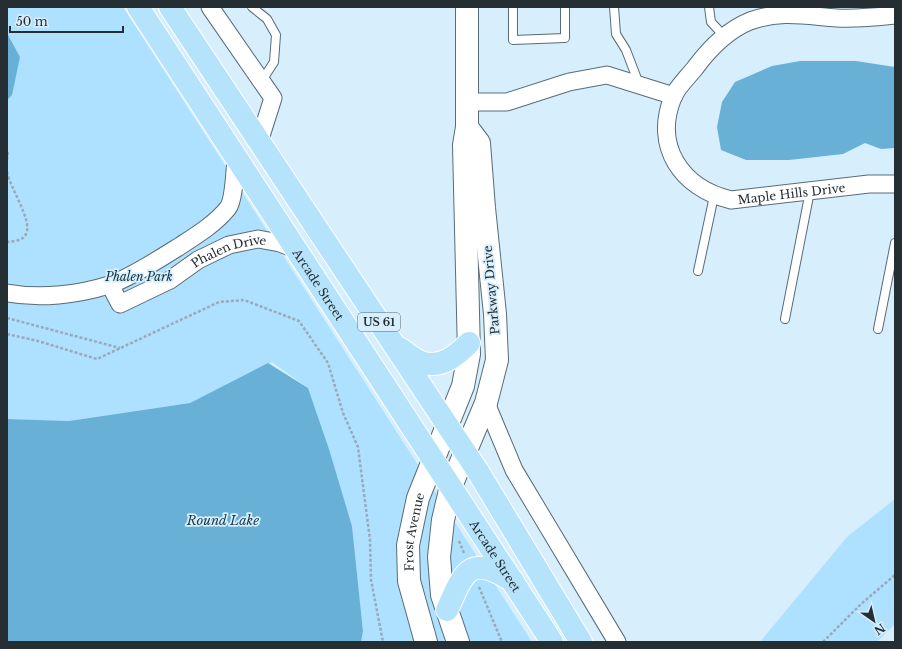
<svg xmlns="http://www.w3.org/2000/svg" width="902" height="649" viewBox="0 0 902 649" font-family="'Libre Baskerville',serif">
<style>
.green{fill:#ade1ff}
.water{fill:#69b0d7}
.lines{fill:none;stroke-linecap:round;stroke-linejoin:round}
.lane-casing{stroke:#586c78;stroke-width:10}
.street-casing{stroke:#586c78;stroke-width:19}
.secondary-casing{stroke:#586c78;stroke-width:24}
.primary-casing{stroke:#fff;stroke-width:24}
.path{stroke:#99abb6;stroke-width:2.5;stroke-dasharray:3 2;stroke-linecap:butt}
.lane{stroke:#fff;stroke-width:8}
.street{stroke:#fff;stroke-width:17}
.secondary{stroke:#fff;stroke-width:22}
.primary{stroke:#b6e3fc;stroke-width:22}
.labels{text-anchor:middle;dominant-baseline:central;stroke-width:3.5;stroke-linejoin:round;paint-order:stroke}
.shield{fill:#d7eefc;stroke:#5a686f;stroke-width:1}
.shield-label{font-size:11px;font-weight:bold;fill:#252e33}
.street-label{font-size:12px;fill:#252e33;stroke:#d7eefc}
.park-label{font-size:12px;font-style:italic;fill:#103142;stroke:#d7eefc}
.water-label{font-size:13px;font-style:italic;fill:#193a4b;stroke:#d7eefc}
</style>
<rect width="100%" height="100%" fill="#d7eefc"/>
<g class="green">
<polygon points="7,7 123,7 532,642 361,642 363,631 352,526 329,449 308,388 272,362 190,403 69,421 7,419"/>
<polygon points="895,499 895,624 877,642 760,642 847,537"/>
</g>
<g class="water">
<polygon points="7,33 20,57 12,95 7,100"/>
<polygon points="800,61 856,61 895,67 895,148 881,149 865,143 843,154 789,160 746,160 721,150 717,127 722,102 735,82 772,66"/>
<polygon points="268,363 308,388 329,449 352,526 363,631 361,642 7,642 7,419 69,421 190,403"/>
</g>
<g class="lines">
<g class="lane-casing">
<g id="lane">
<polyline points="252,7 267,19 276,35 274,62 261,82"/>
<polyline points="513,7 513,40 565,38 565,7"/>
<polyline points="614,7 616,34 626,50 639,84"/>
<polyline points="709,7 711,22 725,37"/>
<polyline points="698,271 714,196"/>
<polyline points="785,319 810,191"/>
<polyline points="878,329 895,243"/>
</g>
</g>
<g class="street-casing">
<g id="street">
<polyline points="210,7 273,98 259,142"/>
<path id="s1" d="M895,15c-19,2 -38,4 -58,3 -30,-2 -57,-8 -87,3 -22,9 -41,28 -55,47 -7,9 -18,19 -22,29 -20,49 8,91 58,103l138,-16h26"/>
<polyline points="466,102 507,102 569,82 607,75 674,96"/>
<path id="s2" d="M110,285l10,19 50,-24 28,-20 31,-15 29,-6 22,4 18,7"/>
<path d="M7,293c33,6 70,2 102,-8 21,-7 52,-27 71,-39 17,-11 35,-22 48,-38 6,-8 7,-39 8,-50"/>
<polyline points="486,403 514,470 617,642"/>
</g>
</g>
<g class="secondary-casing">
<g id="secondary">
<path id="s3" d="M426,642l-17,-61 -1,-36 10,-47 45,-112 6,-32 -5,-209 3,-18v-120"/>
<polyline points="458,642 442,595 439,557 443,520 451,486 486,403 497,360 495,314 484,208 479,143 467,127"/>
</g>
</g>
<g class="primary-casing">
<g id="primary">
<path id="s4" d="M138,7l414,635"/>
<polyline points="170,7 477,470 581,642"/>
<path d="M399,348c7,4 16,13 25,15 18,5 33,-8 45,-20"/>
<path d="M447,610c18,-40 22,-56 66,-29"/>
</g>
</g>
<g class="path">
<polyline points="7,160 8,151"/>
<path d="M7,172c3,16 26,49 19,62 -3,7 -12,7 -19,8"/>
<polyline points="7,318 120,348"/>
<polyline points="7,334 38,341 97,359 219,302 244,300 299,321 328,363 343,413 358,447 370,540 371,580 383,642"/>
<polyline points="459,541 464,553"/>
<polyline points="479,587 502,642"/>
<polyline points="823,642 861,604 895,575"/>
</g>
<use href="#lane" class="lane"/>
<use href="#street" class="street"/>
<use href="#secondary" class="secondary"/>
<use href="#primary" class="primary"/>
</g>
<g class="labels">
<rect class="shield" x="358" y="313" width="42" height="18" rx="3"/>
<g class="shield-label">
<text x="379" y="322">US 61</text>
</g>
<g class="street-label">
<text stroke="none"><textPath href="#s1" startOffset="453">Maple Hills Drive</textPath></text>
<text stroke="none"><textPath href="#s2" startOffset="144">Phalen Drive</textPath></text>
<text stroke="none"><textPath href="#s4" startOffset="331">Arcade Street</textPath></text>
<text transform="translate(491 290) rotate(-95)">Parkway Drive</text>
<text stroke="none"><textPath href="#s3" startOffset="113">Frost Avenue</textPath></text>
<text stroke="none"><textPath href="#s4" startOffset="655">Arcade Street</textPath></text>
</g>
<g class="park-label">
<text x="139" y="276">Phalen Park</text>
</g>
<g class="water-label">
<text x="223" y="520">Round Lake</text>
</g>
</g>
<rect width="902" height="649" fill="none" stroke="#252e33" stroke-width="16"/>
<g transform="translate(874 621) rotate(146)" stroke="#d7eefc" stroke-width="3" paint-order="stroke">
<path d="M0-3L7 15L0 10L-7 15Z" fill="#252e33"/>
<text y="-6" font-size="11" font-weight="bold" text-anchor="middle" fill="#252e33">N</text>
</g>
<path d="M10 26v6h113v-6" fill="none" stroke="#252e33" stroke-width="2"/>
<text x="16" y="26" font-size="12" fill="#252e33" stroke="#d7eefc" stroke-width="3" paint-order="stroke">50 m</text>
</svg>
